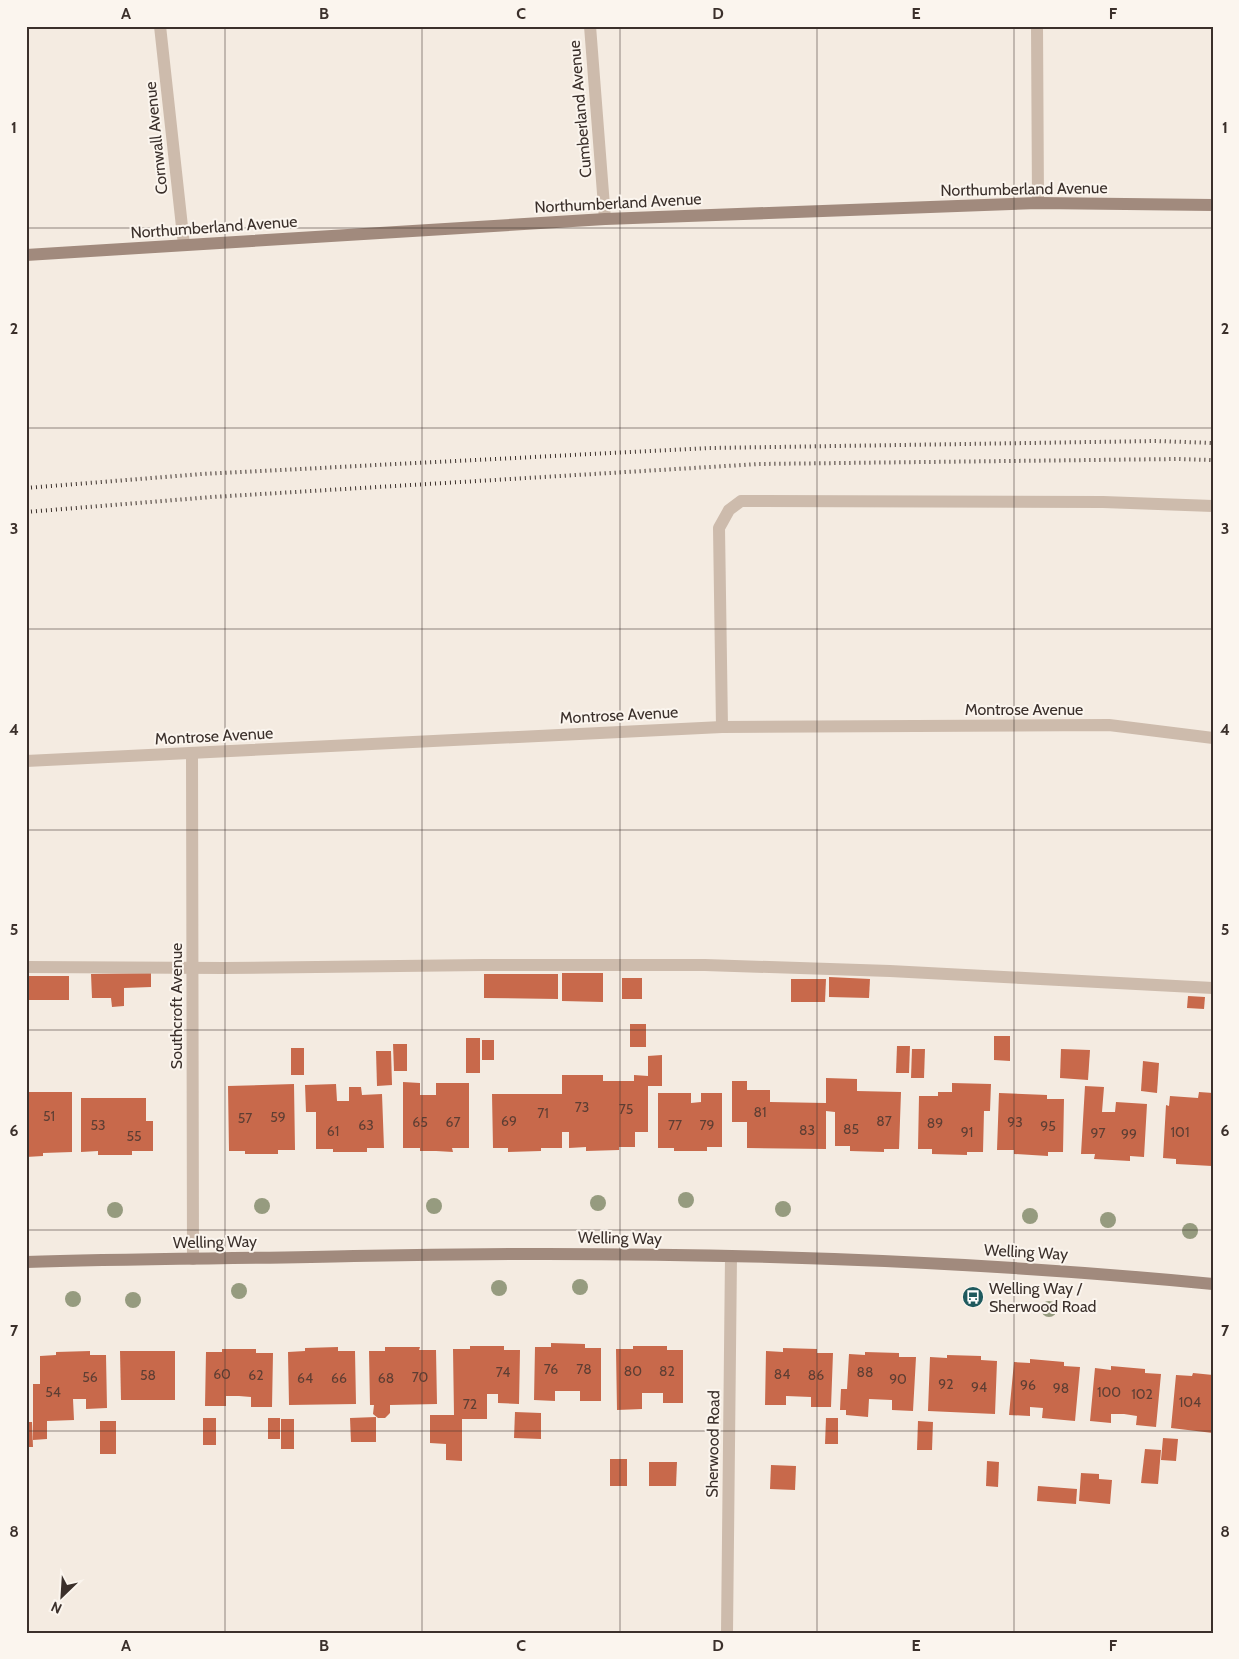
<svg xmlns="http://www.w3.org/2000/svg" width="1239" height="1659" viewBox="0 0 1239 1659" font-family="Cabin,sans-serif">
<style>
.building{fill:#c8694b}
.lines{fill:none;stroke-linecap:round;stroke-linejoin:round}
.lane{stroke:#cdbbac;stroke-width:12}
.street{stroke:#cdbbac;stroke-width:12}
.secondary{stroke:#a18a7d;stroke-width:12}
.rail{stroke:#3b302b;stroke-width:4;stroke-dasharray:1 4;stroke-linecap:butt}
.tree{fill:#969b7f}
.grid{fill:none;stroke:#3b302b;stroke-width:1;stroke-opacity:0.55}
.labels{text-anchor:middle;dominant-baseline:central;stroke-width:4;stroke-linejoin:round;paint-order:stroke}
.number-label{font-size:14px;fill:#5e3e33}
.street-label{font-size:16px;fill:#3b302b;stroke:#fbf5ee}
.poi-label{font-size:16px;fill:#3b302b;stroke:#fbf5ee;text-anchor:start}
.neatline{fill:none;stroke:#3b302b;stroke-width:2}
.grid-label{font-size:16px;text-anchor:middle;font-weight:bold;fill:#3b302b}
</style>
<rect width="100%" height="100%" fill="#f4ebe1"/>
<g class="building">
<polygon points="151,973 151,987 124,988 124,1006 112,1007 111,998 92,998 91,974"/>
<polygon points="562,973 603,973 603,1002 562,1001"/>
<polygon points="484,974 558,974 558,999 484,998"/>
<rect x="26" y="976" width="43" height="24"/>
<polygon points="829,977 870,979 869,998 829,997"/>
<rect x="622" y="978" width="20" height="21"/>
<polygon points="791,979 826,979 825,1002 791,1002"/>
<polygon points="1188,996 1205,997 1204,1009 1187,1008"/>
<rect x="630" y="1024" width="16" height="23"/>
<polygon points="994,1036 1010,1036 1010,1061 994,1060"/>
<rect x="466" y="1038" width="14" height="35"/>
<rect x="482" y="1040" width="12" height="20"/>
<polygon points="393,1044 407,1044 407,1071 394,1071"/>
<polygon points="897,1046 910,1046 909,1073 896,1073"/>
<rect x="291" y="1048" width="13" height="27"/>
<polygon points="912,1049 925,1049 924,1078 911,1078"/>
<polygon points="1061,1049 1090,1050 1088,1080 1060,1078"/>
<polygon points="376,1051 391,1051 392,1085 377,1086"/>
<polygon points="662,1055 662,1086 648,1086 648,1132 635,1132 635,1147 619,1147 619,1150 586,1151 586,1147 569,1148 569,1132 562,1132 562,1148 541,1148 541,1151 508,1152 508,1148 493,1148 492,1094 562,1094 562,1075 603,1075 603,1081 634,1081 634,1075 648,1076 648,1056"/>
<polygon points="1143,1061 1159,1063 1157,1093 1141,1091"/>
<polygon points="826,1078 857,1079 857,1091 901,1092 899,1149 884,1149 884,1152 850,1151 850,1146 835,1146 835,1112 826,1111 826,1149 747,1148 747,1122 732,1122 732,1081 747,1081 747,1090 770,1090 770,1102 826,1103"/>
<polygon points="403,1082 420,1083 420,1095 436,1095 436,1083 469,1083 469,1148 452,1148 453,1152 436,1151 420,1151 420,1148 403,1148"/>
<polygon points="952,1083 991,1084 990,1111 984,1111 983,1152 967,1152 967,1155 932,1154 932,1149 918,1149 919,1096 938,1096 938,1092 952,1092"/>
<polygon points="294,1084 295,1150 278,1150 278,1154 245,1154 245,1151 229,1151 228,1086"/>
<polygon points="336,1084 337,1101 349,1101 349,1087 361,1087 362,1095 382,1094 384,1148 367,1148 367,1152 333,1152 333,1149 316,1149 316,1112 306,1112 305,1085"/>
<polygon points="1085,1086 1104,1087 1102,1112 1115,1112 1116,1102 1147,1104 1144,1157 1130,1156 1130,1161 1094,1159 1095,1154 1081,1154"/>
<polygon points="26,1092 72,1092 72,1152 43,1153 43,1156 26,1157"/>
<polygon points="1199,1092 1213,1093 1212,1166 1176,1164 1176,1159 1163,1158 1166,1105 1169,1106 1170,1096 1198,1098"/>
<polygon points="658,1093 691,1093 691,1103 701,1102 701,1093 722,1093 722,1147 707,1147 707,1151 674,1151 674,1148 658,1148"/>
<polygon points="999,1093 1047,1095 1047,1099 1064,1099 1063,1152 1048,1152 1048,1156 1014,1154 1014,1150 997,1150"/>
<polygon points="81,1098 146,1098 146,1121 153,1121 153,1151 132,1151 132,1155 98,1155 98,1151 81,1152"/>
<polygon points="551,1343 585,1344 585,1348 601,1348 601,1401 580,1401 580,1391 555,1391 555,1401 534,1400 535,1347 551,1347"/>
<polygon points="470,1346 504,1346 504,1350 520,1350 519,1404 498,1403 498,1394 487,1394 487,1419 462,1419 462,1461 446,1460 446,1444 430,1443 430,1415 454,1415 453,1349 470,1349"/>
<polygon points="633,1346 667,1346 667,1350 683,1350 683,1403 663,1403 663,1393 642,1393 642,1409 617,1410 616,1349 633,1349"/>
<polygon points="338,1347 338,1351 355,1351 356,1404 289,1405 288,1352 305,1351 305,1348"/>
<polygon points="385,1347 420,1347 419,1350 436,1350 437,1404 390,1405 390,1413 385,1418 378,1418 373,1414 374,1405 370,1405 369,1351 385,1351"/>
<polygon points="783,1348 817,1349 817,1353 833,1353 831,1407 811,1407 811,1397 786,1396 786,1405 765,1405 766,1351 783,1352"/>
<polygon points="222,1349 256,1349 256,1353 273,1353 272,1407 251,1407 251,1397 239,1396 226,1396 226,1406 205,1406 206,1352 222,1352"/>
<polygon points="90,1351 90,1355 106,1355 107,1408 86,1409 86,1399 73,1399 74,1420 47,1421 47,1439 33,1440 33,1384 40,1384 40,1356 56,1355 56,1352"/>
<polygon points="120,1351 175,1351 175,1400 121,1400"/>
<polygon points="865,1352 899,1353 899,1357 916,1357 913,1411 892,1410 892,1400 869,1399 868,1417 846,1415 846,1410 840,1410 841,1389 847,1389 849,1354 865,1355"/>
<polygon points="947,1355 981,1356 981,1360 997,1361 995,1414 928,1411 930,1357 947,1358"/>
<polygon points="1030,1359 1064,1362 1064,1366 1080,1367 1075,1421 1042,1418 1043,1408 1030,1407 1030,1416 1009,1415 1014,1362 1030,1363"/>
<polygon points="1111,1366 1145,1369 1145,1373 1161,1374 1156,1427 1136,1425 1137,1416 1124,1414 1111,1414 1111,1423 1090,1421 1095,1368 1111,1370"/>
<polygon points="1193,1373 1213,1375 1213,1433 1171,1428 1176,1375 1192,1376"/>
<polygon points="515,1412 541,1413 541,1439 514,1438"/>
<polygon points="376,1417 376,1442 351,1442 350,1418"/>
<rect x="203" y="1418" width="13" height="27"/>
<rect x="268" y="1418" width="12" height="21"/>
<polygon points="826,1418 838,1418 838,1444 825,1444"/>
<rect x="281" y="1419" width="13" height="30"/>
<rect x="100" y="1421" width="16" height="33"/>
<polygon points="918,1421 933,1422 932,1450 917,1450"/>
<polygon points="26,1422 32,1422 33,1447 26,1447"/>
<polygon points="1163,1438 1178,1439 1176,1461 1161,1460"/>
<polygon points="1145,1449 1161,1450 1158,1484 1141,1483"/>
<rect x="610" y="1459" width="17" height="27"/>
<polygon points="987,1461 999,1462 998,1487 986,1486"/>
<polygon points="649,1462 677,1462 676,1486 649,1486"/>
<polygon points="771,1465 796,1466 795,1490 770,1489"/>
<polygon points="1081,1473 1099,1474 1099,1479 1112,1480 1110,1504 1079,1501"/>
<polygon points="1038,1486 1077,1489 1076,1504 1037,1501"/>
</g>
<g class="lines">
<g class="lane">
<polyline points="722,727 719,528 729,510 741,501 1103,502 1213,506"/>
<polyline points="26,967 224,968 483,965 705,965 890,971 1213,988"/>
</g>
<g class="street">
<polyline points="160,26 184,245"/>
<polyline points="590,26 605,219"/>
<polyline points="1037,26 1038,203"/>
<polyline points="192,753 193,1259"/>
<polyline points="26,761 722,727 1109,725 1213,738"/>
<polyline points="727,1633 731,1256"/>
</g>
<g class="secondary">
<polyline points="26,255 605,219 1038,203 1213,205"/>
<path d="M26,1262c110,-4 219,-3 328,-6 287,-6 573,0 859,28"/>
</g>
<g class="rail">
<polyline points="26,488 202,474 709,448 1156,441 1213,443"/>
<polyline points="26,512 212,497 759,464 1176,459 1213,460"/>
</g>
</g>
<g class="tree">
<circle cx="686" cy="1200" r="8"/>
<circle cx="598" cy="1203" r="8"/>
<circle cx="262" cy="1206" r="8"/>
<circle cx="434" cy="1206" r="8"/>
<circle cx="783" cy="1209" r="8"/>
<circle cx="115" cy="1210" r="8"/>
<circle cx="1030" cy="1216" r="8"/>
<circle cx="1108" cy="1220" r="8"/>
<circle cx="1190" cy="1231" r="8"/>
<circle cx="580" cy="1287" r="8"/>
<circle cx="499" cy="1288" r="8"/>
<circle cx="239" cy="1291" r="8"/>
<circle cx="73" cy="1299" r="8"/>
<circle cx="133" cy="1300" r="8"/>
<circle cx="1049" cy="1309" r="8"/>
</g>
<path class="grid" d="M225,26v1607M422,26v1607M620,26v1607M817,26v1607M1014,26v1607M26,228h1187M26,428h1187M26,629h1187M26,830h1187M26,1030h1187M26,1230h1187M26,1431h1187"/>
<defs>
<g id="bus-disc" transform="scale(1.125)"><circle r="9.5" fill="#1f5a5e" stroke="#fbf5ee"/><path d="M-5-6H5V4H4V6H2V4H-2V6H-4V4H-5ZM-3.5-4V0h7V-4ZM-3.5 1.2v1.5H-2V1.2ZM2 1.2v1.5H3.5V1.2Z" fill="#fff"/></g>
</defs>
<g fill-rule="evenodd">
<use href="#bus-disc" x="973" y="1297"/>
</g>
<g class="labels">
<g class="number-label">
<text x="582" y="1107">73</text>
<text x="626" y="1109">75</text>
<text x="760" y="1112">81</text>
<text x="543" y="1113">71</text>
<text x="49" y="1116">51</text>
<text x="278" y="1117">59</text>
<text x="245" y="1118">57</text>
<text x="509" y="1121">69</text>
<text x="884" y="1121">87</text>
<text x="420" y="1122">65</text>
<text x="453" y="1122">67</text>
<text x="1015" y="1122">93</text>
<text x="935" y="1123">89</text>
<text x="98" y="1125">53</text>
<text x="366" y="1125">63</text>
<text x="675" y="1125">77</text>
<text x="707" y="1125">79</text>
<text x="1048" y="1126">95</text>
<text x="851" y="1129">85</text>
<text x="807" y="1130">83</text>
<text x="333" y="1131">61</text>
<text x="967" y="1132">91</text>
<text x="1180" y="1132">101</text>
<text x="1098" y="1133">97</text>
<text x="1129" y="1134">99</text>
<text x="134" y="1136">55</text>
<text x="551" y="1369">76</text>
<text x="584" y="1369">78</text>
<text x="633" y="1371">80</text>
<text x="667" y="1371">82</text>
<text x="503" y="1372">74</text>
<text x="865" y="1372">88</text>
<text x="222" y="1374">60</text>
<text x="782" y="1374">84</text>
<text x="148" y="1375">58</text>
<text x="256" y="1375">62</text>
<text x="816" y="1375">86</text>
<text x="90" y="1377">56</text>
<text x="420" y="1377">70</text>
<text x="305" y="1378">64</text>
<text x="339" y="1378">66</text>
<text x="386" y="1378">68</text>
<text x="898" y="1379">90</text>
<text x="946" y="1384">92</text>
<text x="1028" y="1385">96</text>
<text x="979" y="1387">94</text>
<text x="1061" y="1388">98</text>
<text x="53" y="1392">54</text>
<text x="1109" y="1392">100</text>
<text x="1142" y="1394">102</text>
<text x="1190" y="1402">104</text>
<text x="470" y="1404">72</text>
</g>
<g class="street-label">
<text transform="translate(580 109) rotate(-95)">Cumberland Avenue</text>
<text transform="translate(156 138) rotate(-96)">Cornwall Avenue</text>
<text transform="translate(1024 189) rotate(-1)">Northumberland Avenue</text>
<text transform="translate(618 203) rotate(-3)">Northumberland Avenue</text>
<text transform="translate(214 227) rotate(-4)">Northumberland Avenue</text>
<text x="1024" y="709">Montrose Avenue</text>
<text transform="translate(619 715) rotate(-3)">Montrose Avenue</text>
<text transform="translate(214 736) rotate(-3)">Montrose Avenue</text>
<text transform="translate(176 1006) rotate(-90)">Southcroft Avenue</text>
<text transform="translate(620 1238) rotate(1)">Welling Way</text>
<text transform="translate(215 1242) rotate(-1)">Welling Way</text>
<text transform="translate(1026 1252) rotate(3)">Welling Way</text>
<text transform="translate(713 1444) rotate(-89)">Sherwood Road</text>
</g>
<g class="poi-label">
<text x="989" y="1288">Welling Way /<tspan x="989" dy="18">Sherwood Road</tspan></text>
</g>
</g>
<rect width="1239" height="1659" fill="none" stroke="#fbf5ee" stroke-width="55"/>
<g transform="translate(62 1596) rotate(205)" stroke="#fbf5ee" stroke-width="4" paint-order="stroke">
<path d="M0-4L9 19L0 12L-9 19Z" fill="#3b302b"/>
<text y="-8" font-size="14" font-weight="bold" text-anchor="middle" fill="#3b302b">N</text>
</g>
<rect x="28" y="28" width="1184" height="1604" class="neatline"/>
<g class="grid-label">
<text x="126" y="19">A</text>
<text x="324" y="19">B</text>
<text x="521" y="19">C</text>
<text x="718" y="19">D</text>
<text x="916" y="19">E</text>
<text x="1113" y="19">F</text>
<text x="14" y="133">1</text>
<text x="1225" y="133">1</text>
<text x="14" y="334">2</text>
<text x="1225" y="334">2</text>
<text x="14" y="534">3</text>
<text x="1225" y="534">3</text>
<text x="14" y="735">4</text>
<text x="1225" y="735">4</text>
<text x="14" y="935">5</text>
<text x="1225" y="935">5</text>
<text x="14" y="1136">6</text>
<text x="1225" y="1136">6</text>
<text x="14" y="1336">7</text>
<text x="1225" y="1336">7</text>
<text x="14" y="1537">8</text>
<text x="1225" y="1537">8</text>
<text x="126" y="1651">A</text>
<text x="324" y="1651">B</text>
<text x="521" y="1651">C</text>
<text x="718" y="1651">D</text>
<text x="916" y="1651">E</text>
<text x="1113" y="1651">F</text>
</g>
</svg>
